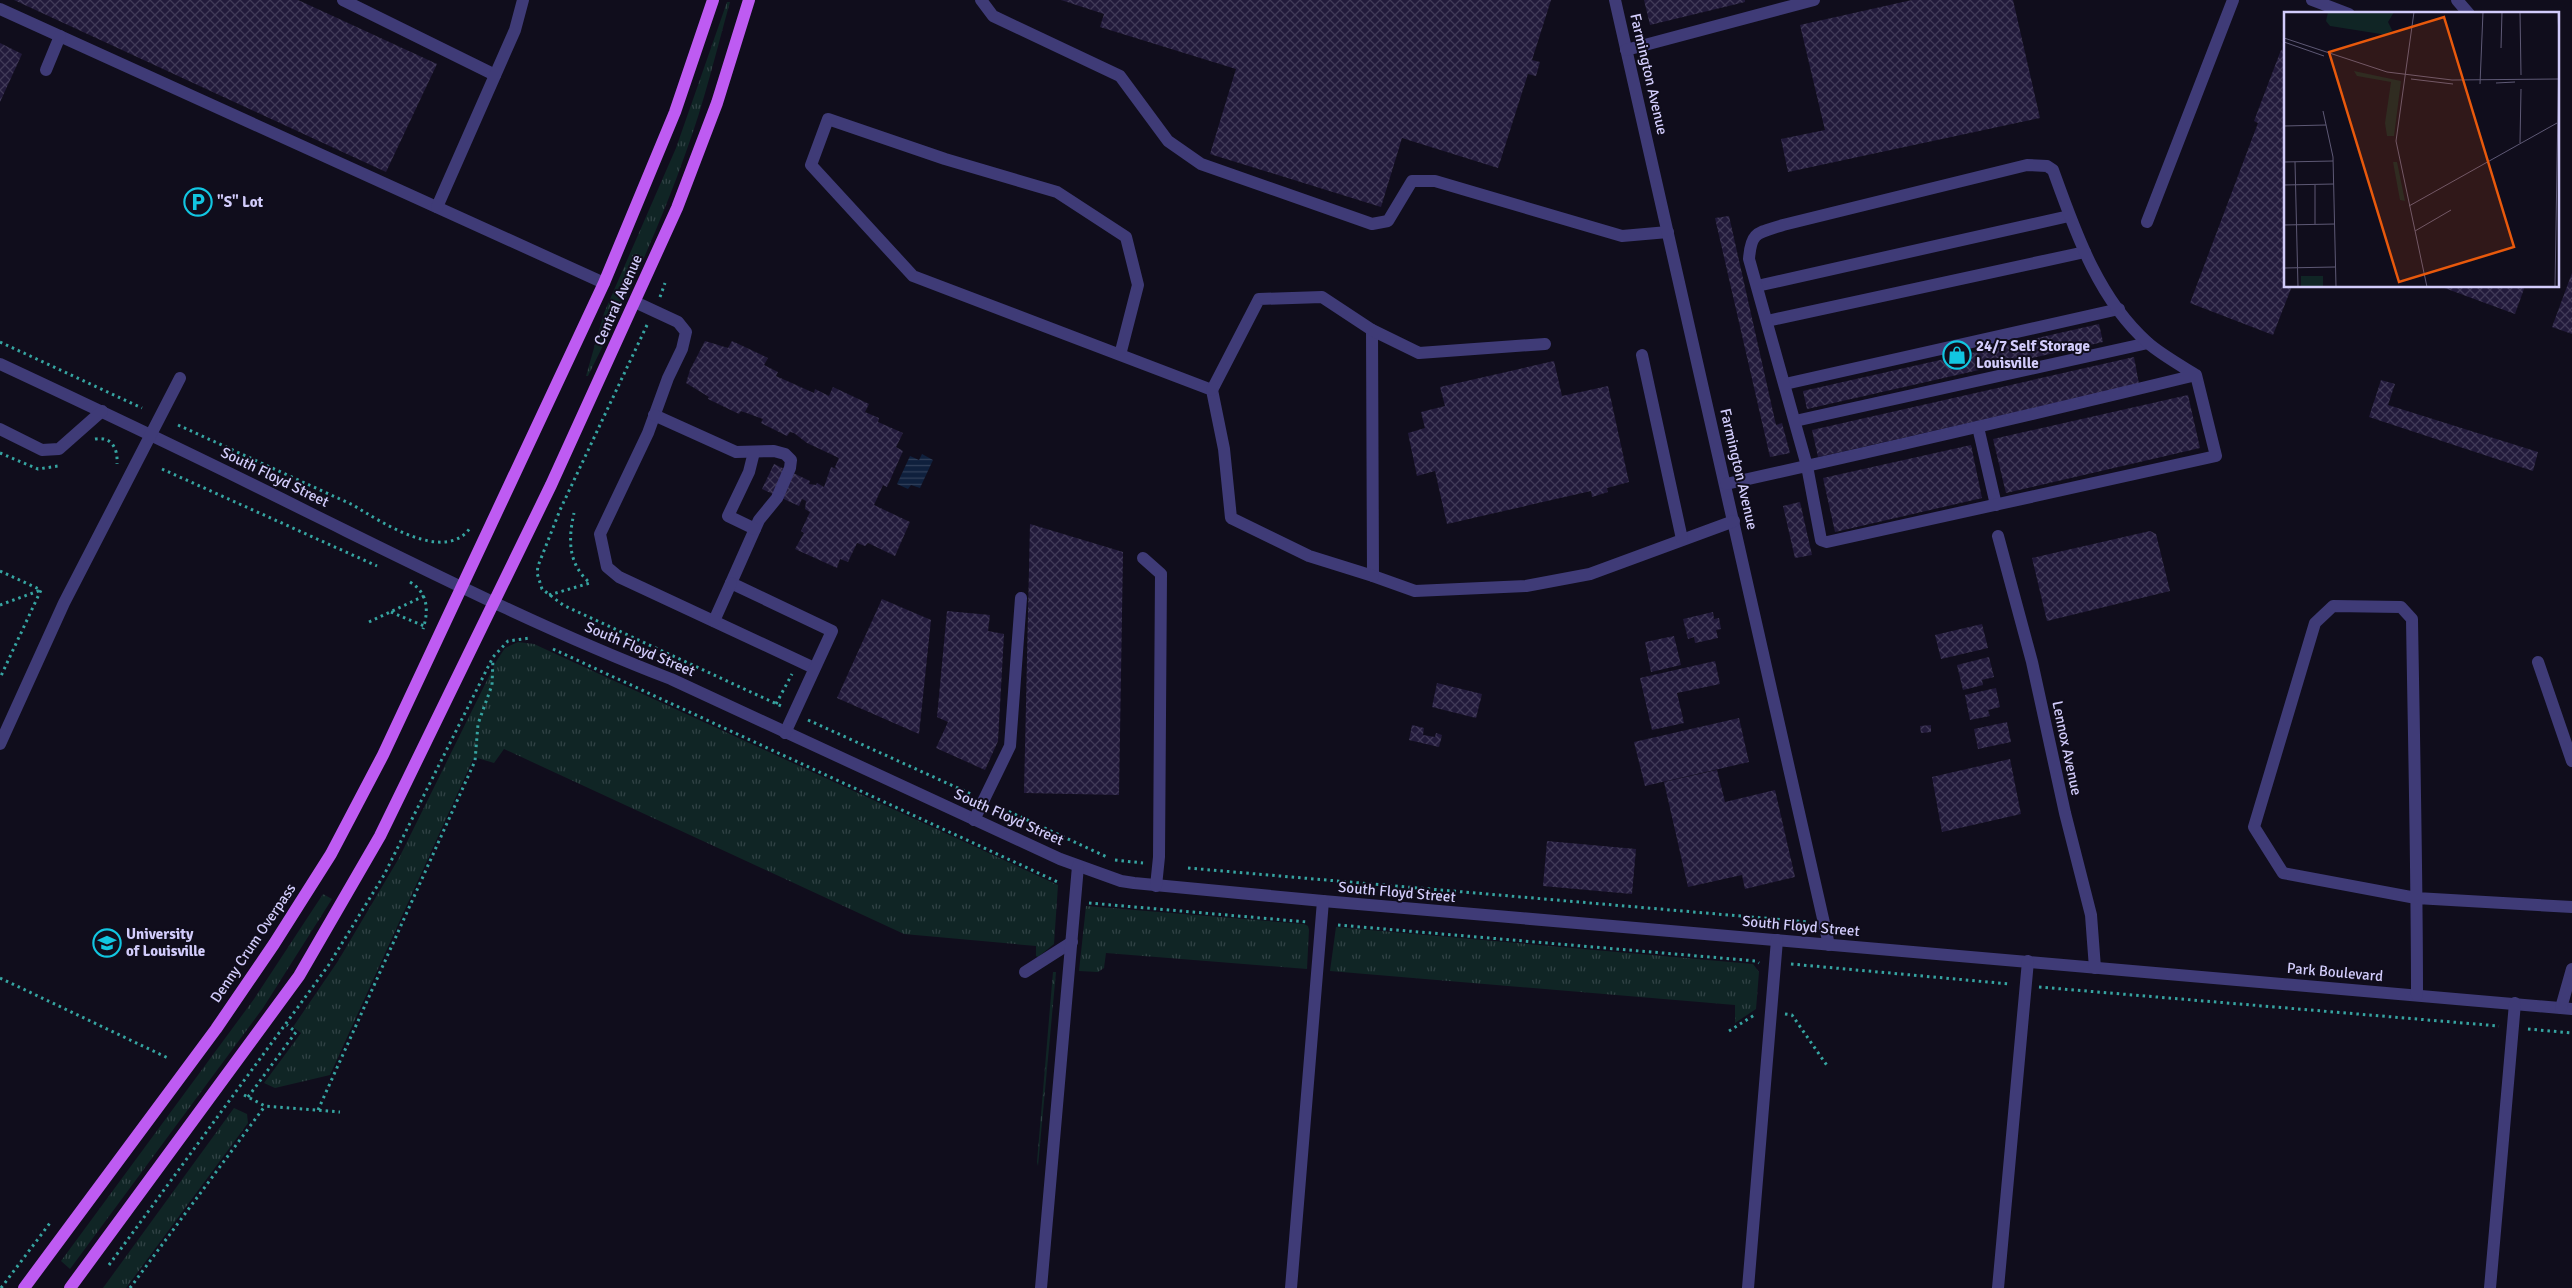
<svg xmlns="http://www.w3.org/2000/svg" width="2572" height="1288" viewBox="0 0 2572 1288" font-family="Signika,sans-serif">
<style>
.grass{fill:url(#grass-tufts)}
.water{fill:url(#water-rules)}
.building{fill:url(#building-cross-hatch)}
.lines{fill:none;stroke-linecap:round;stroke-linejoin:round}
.path{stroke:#36a4a1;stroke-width:3;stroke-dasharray:2.5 4;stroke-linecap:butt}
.minor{stroke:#3f3b77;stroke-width:12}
.major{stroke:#be5bf2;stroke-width:12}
.labels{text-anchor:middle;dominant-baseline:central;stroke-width:4;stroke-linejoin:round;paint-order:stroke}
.street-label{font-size:15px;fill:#d2ccfb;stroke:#100d1c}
.poi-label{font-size:15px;font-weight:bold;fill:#d2ccfb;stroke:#100d1c;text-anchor:start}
.inset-road{fill:none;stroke:#5e5975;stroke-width:1}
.view{fill:#e8590c;fill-opacity:0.15;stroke:#e8590c;stroke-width:2.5}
.inset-edge{fill:none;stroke:#d2ccfb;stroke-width:2.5}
</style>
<defs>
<pattern id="grass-tufts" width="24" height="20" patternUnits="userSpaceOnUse" patternTransform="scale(1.25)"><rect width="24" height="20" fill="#102525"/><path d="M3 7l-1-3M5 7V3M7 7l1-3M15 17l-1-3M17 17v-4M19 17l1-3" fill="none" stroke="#324346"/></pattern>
<pattern id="water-rules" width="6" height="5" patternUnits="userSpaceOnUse" patternTransform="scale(1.25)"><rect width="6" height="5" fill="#0f203d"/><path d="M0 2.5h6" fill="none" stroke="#313f5a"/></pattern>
<pattern id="building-cross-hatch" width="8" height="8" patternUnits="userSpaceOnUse" patternTransform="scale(1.25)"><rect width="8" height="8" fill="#221a3b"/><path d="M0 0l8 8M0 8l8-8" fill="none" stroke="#413a58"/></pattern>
</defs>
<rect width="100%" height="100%" fill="#100d1c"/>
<g class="grass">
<path d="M727,2h3c-14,50 -26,101 -44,150 -27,77 -62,152 -98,224h-2l18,-63 72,-165z"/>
<polygon points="518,642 534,644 1058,885 1054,944 1038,957 1036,956 1036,946 904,934 504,749 494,763 474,757 330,1075 275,1088 264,1083 301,1033 293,1027 338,961 399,858 497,660 505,648"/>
<polygon points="323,894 332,899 263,1008 70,1269 61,1261 254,999"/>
<polygon points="1086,906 1304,924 1308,926 1309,930 1307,969 1106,953 1104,968 1098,972 1079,971"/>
<polygon points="1336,927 1753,964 1759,972 1756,1009 1735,1023 1735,1005 1330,971"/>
<polygon points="1053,972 1056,972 1038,1166 1037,1162"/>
<polygon points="234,1108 247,1114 248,1123 126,1288 103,1288"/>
</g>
<polygon class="water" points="922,454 933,460 920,488 911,485 908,489 897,484 910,456 919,460"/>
<g class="building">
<polygon points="14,0 298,0 437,64 386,172"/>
<polygon points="1061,0 1551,0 1532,60 1540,62 1536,76 1528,74 1498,168 1402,138 1381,207 1210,154 1236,69 1100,27 1104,14"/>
<polygon points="1644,0 1745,0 1745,2 1650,25"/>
<polygon points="1912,0 2013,0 2040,118 1788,172 1781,139 1825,130 1800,25"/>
<polygon points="0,43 22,54 0,102"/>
<polygon points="2281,50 2286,51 2286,286 2292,286 2273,335 2190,303 2258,123 2254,121"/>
<polygon points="1729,216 1776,425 1782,423 1790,453 1770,457 1715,218"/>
<polygon points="2572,273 2572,334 2552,327"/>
<polygon points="2439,286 2525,286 2515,314"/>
<polygon points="2099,324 2103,342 1807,409 1803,391"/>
<polygon points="705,341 728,348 732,341 768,358 764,365 778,372 776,376 814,393 815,389 829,396 833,387 869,404 865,412 879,418 878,422 903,433 896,447 903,451 887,487 883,485 874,505 910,522 895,556 868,543 865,546 857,543 848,562 840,559 837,568 795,549 804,533 801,531 810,512 805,509 806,501 802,499 799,506 762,489 774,464 810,481 809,484 816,485 817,483 824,487 831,467 837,469 835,467 839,458 807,443 794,433 790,432 787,436 761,423 763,419 741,411 739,414 708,399 709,397 686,383 690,370"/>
<polygon points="2134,357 2139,384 1818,457 1812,430"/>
<polygon points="1554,361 1562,396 1608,386 1629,482 1607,488 1608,492 1592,497 1591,491 1447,524 1435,471 1417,476 1408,433 1425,428 1421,412 1445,406 1440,387"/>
<polygon points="2381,380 2395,384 2388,405 2538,452 2533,471 2369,417"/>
<polygon points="2188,395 2200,448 2006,493 1993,439"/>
<polygon points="1971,445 1982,498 1835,532 1823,478"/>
<polygon points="1800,502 1812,555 1795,558 1783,506"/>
<polygon points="1030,524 1123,552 1119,795 1024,793"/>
<polygon points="2150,531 2156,534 2170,591 2047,621 2032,558"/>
<polygon points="882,599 931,620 919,734 837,698"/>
<polygon points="947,611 990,615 988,631 1004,634 998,741 985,770 936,748 948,722 937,717"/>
<polygon points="1713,612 1714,619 1719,618 1721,629 1716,630 1718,638 1695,643 1694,637 1688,639 1683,619"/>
<polygon points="1982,624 1988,648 1941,659 1935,635"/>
<polygon points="1674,636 1681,665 1651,672 1645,642"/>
<polygon points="1989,657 1994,677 1982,680 1983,685 1963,690 1957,665"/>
<polygon points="1715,661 1720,684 1677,693 1684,723 1652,730 1640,678"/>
<polygon points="1437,683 1482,694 1476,718 1432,707"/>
<polygon points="1996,688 2000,707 1988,710 1990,716 1970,720 1965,695"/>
<polygon points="1739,718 1749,762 1645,786 1634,742"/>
<polygon points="2007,722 2011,742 1978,749 1974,729"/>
<polygon points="1412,725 1424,728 1423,735 1435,737 1436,733 1442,735 1439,747 1409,740"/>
<polygon points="1931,725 1931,732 1921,733 1920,726"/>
<polygon points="2010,759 2021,814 1942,832 1932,777"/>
<polygon points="1717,770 1725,802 1775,790 1795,877 1745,889 1742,875 1688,887 1664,782"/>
<polygon points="1547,841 1636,849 1632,894 1543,886"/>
</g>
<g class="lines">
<g class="path">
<polyline points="660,297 665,283"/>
<polyline points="647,325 560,510 538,566 537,573 542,589 563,605 781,706"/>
<polyline points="0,342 142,408"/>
<path d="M178,425l175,80c28,17 92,59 117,23"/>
<path d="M95,439c17,-3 23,10 22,25"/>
<polyline points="0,453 38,469 58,466"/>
<polyline points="162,469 377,566"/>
<polyline points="0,571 41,590 0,678"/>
<path d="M410,582c18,11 19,28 13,47"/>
<path d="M549,595l41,-12c-22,-19 -22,-43 -16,-70"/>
<polyline points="0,605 41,590"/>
<polyline points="391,612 424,626"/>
<polyline points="369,622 424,596"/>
<polyline points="553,649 1060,883"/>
<polyline points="776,704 792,674"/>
<polyline points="808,720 971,794"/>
<polyline points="997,806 1107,857"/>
<polyline points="1115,860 1143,863"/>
<polyline points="1188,868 1809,922"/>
<polyline points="1089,903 1307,922"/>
<polyline points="1338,925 1756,961 1759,963"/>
<polyline points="1791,964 2010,984"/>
<polyline points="0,978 168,1058"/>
<polyline points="2039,987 2499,1026"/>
<polyline points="1785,1014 1792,1015 1828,1067"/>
<polyline points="2528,1029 2572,1033"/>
<polyline points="1729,1031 1756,1014"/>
<polyline points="244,1095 265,1106 340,1112"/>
<polyline points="248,1097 296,1032 287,1025"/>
<polyline points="318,1110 475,761 478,724 492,685 493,659"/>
<polyline points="109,1265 328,966 384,875 493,657 508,641 530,638"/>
<polyline points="1,1288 50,1223"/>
<polyline points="130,1288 265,1106"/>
</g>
<g class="minor">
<polyline points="343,0 495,75"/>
<polyline points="981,0 993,16 1120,76 1168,141 1201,164 1372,224 1388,221 1412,181 1435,181 1622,236 1668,232"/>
<polyline points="1615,0 1829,945"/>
<polyline points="2312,0 2349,14"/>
<polyline points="2457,0 2469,14"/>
<polyline points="0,9 604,283"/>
<polyline points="1626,50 1814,0"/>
<polyline points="46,70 60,36"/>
<polyline points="437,207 515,30 523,0"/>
<polyline points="2147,222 2233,0"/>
<polyline points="1757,286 2069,216"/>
<polyline points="635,302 678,322 686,332 682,349 668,378 648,433 600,534 607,567 619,577 814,668"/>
<polyline points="1767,321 2085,252"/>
<polyline points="1372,330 1373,576 1415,591 1526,586 1590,574 1734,521"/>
<polyline points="1120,355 1138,285 1126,237 1057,192 945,159 828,119 811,165 913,276 1212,390 1224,449 1231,518 1309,556 1373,576"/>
<polyline points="1642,355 1682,539"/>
<path d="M0,364c105,49 210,99 314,151 118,58 235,117 357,164l389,180 61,22 13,2 189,18 1249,108"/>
<polyline points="1785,384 2119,309"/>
<polyline points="1212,390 1259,299 1322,297 1372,330 1419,353 1545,344"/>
<polyline points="654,415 736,452 774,451 785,454 791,460 790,468 777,498 759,520 731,583 832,631 785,733"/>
<polyline points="1795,421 2148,343"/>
<polyline points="1978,427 1996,505"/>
<polyline points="0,429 42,450 59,449 102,411"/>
<polyline points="754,452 749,472 728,516 755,529"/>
<path d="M1726,484c157,-35 313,-71 470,-109l20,81 -389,86 -6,-2 -14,-74 -58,-207c2,-28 9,-26 34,-34l244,-60 20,1 6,4c22,61 45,129 95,173 14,12 32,22 48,32"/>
<polyline points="1998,536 2032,662 2065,813 2091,915 2095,968"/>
<polyline points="1143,558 1161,574 1159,857 1156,886"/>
<polyline points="714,621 731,583"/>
<polyline points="2538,662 2572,761"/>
<polyline points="0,744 64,603 180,378"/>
<polyline points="974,820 1010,746 1021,598"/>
<polyline points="1025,972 1072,942"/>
<path d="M2417,995c0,-125 -3,-250 -5,-376l-11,-12 -68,-1 -18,17 -61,204 29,46 133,25 156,9"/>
<polyline points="2561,1008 2572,969"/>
<polyline points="1041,1288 1078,866"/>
<polyline points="1291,1288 1323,901"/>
<polyline points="1748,1288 1777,940"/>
<polyline points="1998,1288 2028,961"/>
<polyline points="2490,1288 2515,1003"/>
</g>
<g class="major">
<polyline points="24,1288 216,1029 274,944 331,854 383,755 604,283 675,112 713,0"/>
<polyline points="70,1288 299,976 380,836 551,485 677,208 717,103 749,0"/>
</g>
</g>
<defs>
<g id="parking-ring" transform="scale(1.4375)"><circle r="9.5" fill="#100d1c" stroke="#12c6e1" stroke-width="1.5"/><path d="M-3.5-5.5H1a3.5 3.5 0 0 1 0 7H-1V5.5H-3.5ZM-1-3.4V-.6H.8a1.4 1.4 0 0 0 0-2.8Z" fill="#12c6e1"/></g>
<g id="shop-ring" transform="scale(1.4375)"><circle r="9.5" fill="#100d1c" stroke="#12c6e1" stroke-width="1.5"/><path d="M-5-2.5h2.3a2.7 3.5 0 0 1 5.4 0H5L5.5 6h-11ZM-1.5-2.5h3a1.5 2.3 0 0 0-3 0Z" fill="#12c6e1"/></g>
<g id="university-ring" transform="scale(1.4375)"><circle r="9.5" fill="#100d1c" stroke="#12c6e1" stroke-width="1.5"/><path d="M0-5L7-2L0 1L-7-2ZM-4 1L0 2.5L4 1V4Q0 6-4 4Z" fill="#12c6e1"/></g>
</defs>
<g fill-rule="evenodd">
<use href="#parking-ring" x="198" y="202"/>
<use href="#shop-ring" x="1957" y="355"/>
<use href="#university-ring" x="107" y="943"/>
</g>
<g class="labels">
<g class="street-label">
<text transform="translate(1649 74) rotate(77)">Farmington Avenue</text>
<text transform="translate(618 300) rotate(-66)">Central Avenue</text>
<text transform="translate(1739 469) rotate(77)">Farmington Avenue</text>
<text transform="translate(275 477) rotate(26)">South Floyd Street</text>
<text transform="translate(640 649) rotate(23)">South Floyd Street</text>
<text transform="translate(2067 748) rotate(78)">Lennox Avenue</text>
<text transform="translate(1009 817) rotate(24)">South Floyd Street</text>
<text transform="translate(1397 892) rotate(5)">South Floyd Street</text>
<text transform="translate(1801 926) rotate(5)">South Floyd Street</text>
<text transform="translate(253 943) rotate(-56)">Denny Crum Overpass</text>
<text transform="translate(2335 972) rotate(5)">Park Boulevard</text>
</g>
<g class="poi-label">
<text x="217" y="202">"S" Lot</text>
<text x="1976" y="346">24/7 Self Storage<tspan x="1976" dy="17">Louisville</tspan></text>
<text x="126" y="934">University<tspan x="126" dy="17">of Louisville</tspan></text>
</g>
</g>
<g transform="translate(2284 12)">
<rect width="275" height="275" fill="#100d1c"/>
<path d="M70,59l47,10 -7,55h-7l-2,-13 6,-41 -34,-6zM109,150h4l8,39 -5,-1z" fill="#102525"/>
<path d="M17,264h22v11h-22z" fill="#102525"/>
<path d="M44,0h66l-6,10 4,8 -5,5 -57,-9 -4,-5z" fill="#102525"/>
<path class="inset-road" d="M130,0l-18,129 31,146M236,0l1,63M274,0l1,29M0,26l103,34 65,8 106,-1M0,30l40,14M217,36l1,-36M127,67l42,5M212,71l19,-1M196,72l3,-72M39,99l10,46 3,130M0,114l42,-1M236,131l1,-54M0,150l49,-1M11,150l3,125M0,173l50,-1M31,173v39M125,194l148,-83M0,213l51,-1M131,219l36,-21M0,256l51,-1M271,275l4,-241"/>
<path class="view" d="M160,5l70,230 -115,35 -70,-230z"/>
<rect width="275" height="275" class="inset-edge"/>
</g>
</svg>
